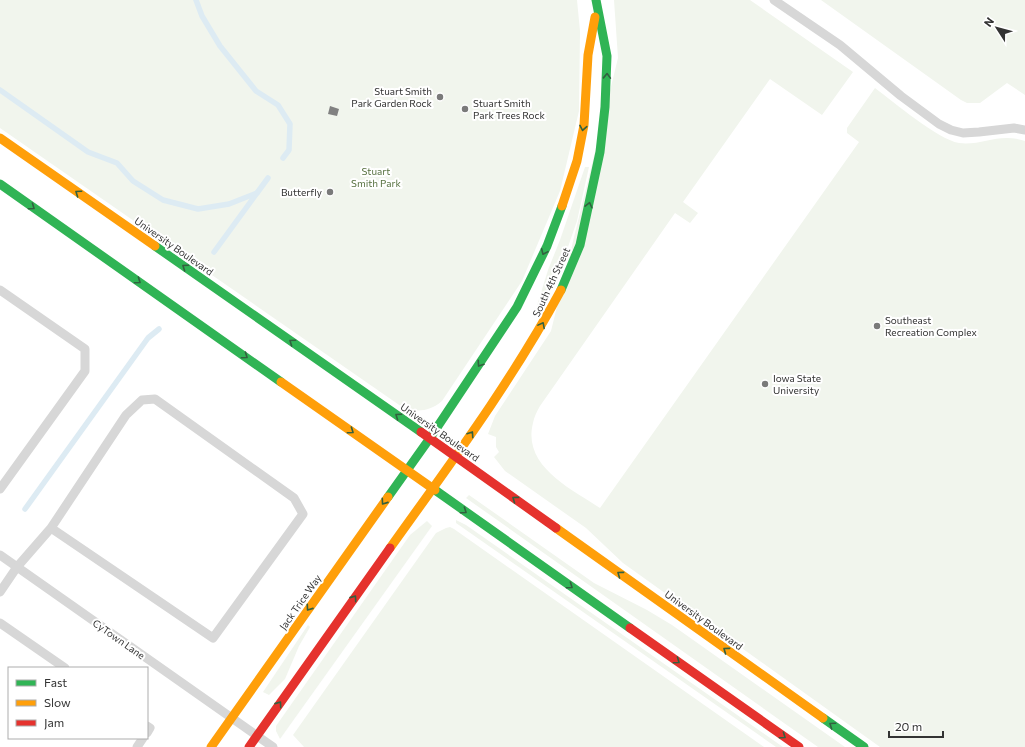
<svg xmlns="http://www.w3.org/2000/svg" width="1025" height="747" viewBox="0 0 1025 747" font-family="Commissioner,sans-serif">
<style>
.green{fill:#f1f5ed}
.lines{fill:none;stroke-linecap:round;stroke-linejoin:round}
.stream{stroke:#ddebf3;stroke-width:5.5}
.building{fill:#818181}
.lane{stroke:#d7d7d7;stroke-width:9}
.fast{stroke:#30b455;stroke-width:9}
.slow{stroke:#ff9f0a;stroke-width:9}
.jam{stroke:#e5322d;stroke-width:9}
.oneway{stroke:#32603f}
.poi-dot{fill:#7a7a7a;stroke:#fff;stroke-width:1.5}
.labels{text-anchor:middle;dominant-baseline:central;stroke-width:4;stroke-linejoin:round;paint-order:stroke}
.poi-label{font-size:10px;fill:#333;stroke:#fff;text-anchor:start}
.park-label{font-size:10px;fill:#56703f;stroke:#fff}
.street-label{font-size:10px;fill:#333;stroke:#fff}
</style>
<rect width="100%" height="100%" fill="#fff"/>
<g class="green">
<path d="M0,0h577l3,31 -1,80 -19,80 -38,90 -80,120c-12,10 -22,11 -37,8l-405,-281z"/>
<path d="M614,0h136l103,72 -31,43 -52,-36 -87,123 15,11 -8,10 -15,-10 -135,193c-3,5 -6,11 -7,17 -11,43 38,66 67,85l259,-366 -12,-9v-5l28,-40c19,14 62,51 84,55 23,3 40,-11 66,-2v606h-145l-257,-184 -37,-35 -81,-57 -11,-14 5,-5 -3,-5v-10l-8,-3 7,-18 56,-85 67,-273z"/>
<polygon points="821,0 1025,0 1025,95 1007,83 980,103 967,103 961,100"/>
<polygon points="585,167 589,167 577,221 560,270 540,310 536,309 548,270 560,240"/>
<polygon points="469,495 594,583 647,610 672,625 845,747 818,747 466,498"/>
<polygon points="456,520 466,525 783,747 776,747 456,523"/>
<polygon points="427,521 432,526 280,739 276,731 276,726 410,535"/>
<polygon points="450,527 454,529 764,747 304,747 293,735 436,533 446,528"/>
<polygon points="308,625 310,627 299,646 285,679 269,695 263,692"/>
</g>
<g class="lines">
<g class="stream">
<polyline points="196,0 202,16 220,46 256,91 278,105 290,124 289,150 283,158"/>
<polyline points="0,90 88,152 117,163 133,181 163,200 198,209 229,204 257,193 268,178"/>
<polyline points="214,252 257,193"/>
<polyline points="25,509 148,338 159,329"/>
</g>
</g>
<polygon class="building" points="330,106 339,109 337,116 328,114"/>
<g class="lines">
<g class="lane">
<polyline points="774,0 840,45 901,96 939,124 951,130 963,133 979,132 1014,128 1025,130"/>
<polyline points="0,290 85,349 85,371 0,489"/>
<polyline points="0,555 273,747"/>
<polyline points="0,592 17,567 51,528 126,415 142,400 155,399 294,498 303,514 213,638 51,528"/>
<polyline points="0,623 65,668"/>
<polyline points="147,726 150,728 147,733"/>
<polyline points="137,747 143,738"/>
</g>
<g class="fast">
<polyline points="0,184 281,382"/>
<polyline points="155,246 421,432"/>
<polyline points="561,290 580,245 600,152 605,107 607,56 596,0"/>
<polyline points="435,490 630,628"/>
<polyline points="388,497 430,438 517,307 547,246 562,206"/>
<polyline points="823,718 864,747"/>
</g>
<g class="slow">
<polyline points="0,138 155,246"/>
<polyline points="562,206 577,161 584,125 588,55 595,17"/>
<polyline points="281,382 435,490"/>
<polyline points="556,528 823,718"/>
<path d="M390,548c60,-84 122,-167 171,-258"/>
<polyline points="211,747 388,497"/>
</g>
<g class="jam">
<polyline points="421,432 556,528"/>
<polyline points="630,628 799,747"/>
<polyline points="249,747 390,548"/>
</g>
</g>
<defs><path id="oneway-chevron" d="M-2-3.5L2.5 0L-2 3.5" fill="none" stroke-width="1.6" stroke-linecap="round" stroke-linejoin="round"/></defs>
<g class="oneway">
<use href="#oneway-chevron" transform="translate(607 76) rotate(-88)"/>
<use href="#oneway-chevron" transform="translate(583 128) rotate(100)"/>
<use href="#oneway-chevron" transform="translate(78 193) rotate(-145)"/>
<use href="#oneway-chevron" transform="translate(589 205) rotate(-77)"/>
<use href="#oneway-chevron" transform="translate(32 207) rotate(35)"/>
<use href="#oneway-chevron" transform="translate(544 252) rotate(114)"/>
<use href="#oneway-chevron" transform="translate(185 267) rotate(-145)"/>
<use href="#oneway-chevron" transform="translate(138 281) rotate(35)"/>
<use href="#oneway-chevron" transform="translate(542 325) rotate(-62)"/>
<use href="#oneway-chevron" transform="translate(292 342) rotate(-145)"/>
<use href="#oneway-chevron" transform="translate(245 356) rotate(35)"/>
<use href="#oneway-chevron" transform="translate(480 364) rotate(124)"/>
<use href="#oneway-chevron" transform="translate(398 416) rotate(-145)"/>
<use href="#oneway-chevron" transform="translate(351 431) rotate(35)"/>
<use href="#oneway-chevron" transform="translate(471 434) rotate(-56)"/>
<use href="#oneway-chevron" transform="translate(515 499) rotate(-144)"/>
<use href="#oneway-chevron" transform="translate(384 502) rotate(125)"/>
<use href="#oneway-chevron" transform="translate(464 511) rotate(35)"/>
<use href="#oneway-chevron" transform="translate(620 574) rotate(-144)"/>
<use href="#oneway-chevron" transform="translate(570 586) rotate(35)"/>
<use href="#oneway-chevron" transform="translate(354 598) rotate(-55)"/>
<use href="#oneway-chevron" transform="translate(309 608) rotate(125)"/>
<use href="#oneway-chevron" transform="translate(726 650) rotate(-144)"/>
<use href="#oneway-chevron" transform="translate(677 661) rotate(35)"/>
<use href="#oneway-chevron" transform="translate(279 704) rotate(-55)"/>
<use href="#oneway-chevron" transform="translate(832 725) rotate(-145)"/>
<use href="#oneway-chevron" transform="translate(783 736) rotate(35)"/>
</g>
<g class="poi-dot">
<circle cx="440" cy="97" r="4"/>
<circle cx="465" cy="109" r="4"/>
<circle cx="330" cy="192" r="4"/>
<circle cx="877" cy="326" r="4"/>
<circle cx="765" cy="384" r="4"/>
</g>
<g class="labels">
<g class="poi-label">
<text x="432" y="91" text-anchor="end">Stuart Smith<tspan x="432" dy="12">Park Garden Rock</tspan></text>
<text x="473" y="103">Stuart Smith<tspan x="473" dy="12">Park Trees Rock</tspan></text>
<text x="322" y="192" text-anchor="end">Butterfly</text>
<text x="885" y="320">Southeast<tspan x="885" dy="12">Recreation Complex</tspan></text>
<text x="773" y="378">Iowa State<tspan x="773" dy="12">University</tspan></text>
</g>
<g class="park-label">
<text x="376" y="171">Stuart<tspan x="376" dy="12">Smith Park</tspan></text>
</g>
<g class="street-label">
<text transform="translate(174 246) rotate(35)">University Boulevard</text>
<text transform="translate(551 282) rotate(-65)">South 4th Street</text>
<text transform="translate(440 432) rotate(35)">University Boulevard</text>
<text transform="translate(300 602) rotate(-55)">Jack Trice Way</text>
<text transform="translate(704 620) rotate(36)">University Boulevard</text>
<text transform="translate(119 639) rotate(35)">CyTown Lane</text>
</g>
</g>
<rect x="8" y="667" width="140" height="72" fill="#ffffff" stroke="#adadad"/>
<rect x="16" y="680" width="20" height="6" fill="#30b455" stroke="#adadad"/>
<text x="44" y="687" font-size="12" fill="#333333">Fast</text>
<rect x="16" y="700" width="20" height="6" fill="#ff9f0a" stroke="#adadad"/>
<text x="44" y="707" font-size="12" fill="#333333">Slow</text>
<rect x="16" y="720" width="20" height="6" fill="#e5322d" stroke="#adadad"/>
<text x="44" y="727" font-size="12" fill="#333333">Jam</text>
<g transform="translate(997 28) rotate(306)" stroke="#ffffff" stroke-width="3" paint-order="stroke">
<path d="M0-3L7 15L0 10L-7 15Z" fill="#333333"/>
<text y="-6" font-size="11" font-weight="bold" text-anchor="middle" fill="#333333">N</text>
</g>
<path d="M889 731v6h54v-6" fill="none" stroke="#333333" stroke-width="2"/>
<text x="895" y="731" font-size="12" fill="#333333" stroke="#ffffff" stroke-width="3" paint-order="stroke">20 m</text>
</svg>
